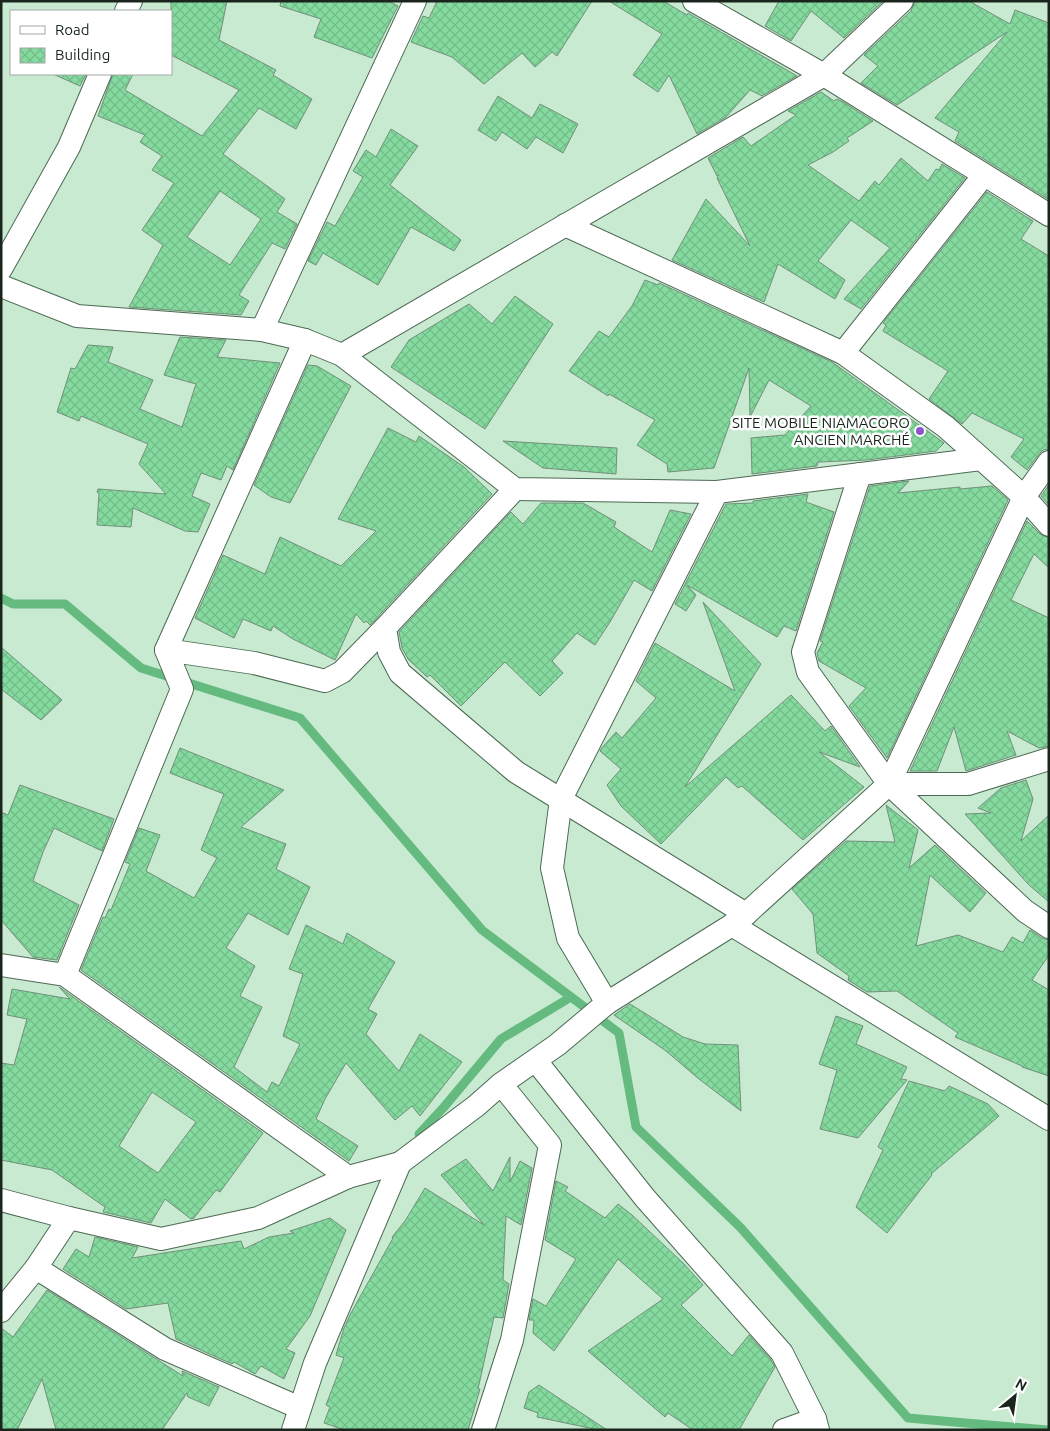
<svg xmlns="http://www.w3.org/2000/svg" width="1050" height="1431" viewBox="0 0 1050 1431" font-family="Ubuntu,sans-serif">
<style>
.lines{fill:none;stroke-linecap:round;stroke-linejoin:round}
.stream{stroke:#65ba80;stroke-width:9}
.building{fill:url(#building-cross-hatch);stroke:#719079;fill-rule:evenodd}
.street-casing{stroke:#4c6a54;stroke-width:24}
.street{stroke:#fff;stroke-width:22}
.poi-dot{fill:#8d55cd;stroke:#fff;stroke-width:2}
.labels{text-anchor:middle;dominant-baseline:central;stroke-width:5;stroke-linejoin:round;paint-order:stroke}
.poi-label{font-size:15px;fill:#1a261d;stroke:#fff;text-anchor:end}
</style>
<defs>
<pattern id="building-cross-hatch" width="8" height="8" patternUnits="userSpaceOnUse" patternTransform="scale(1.25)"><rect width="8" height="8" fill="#85db9f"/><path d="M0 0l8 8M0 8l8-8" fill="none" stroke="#72bc88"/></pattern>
</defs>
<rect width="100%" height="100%" fill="#c8ead0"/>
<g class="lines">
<g class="stream">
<polyline points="1,598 13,604 65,604 141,668 300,718 482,930 619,1033 636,1127 740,1227 908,1418 1047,1430"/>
<polyline points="419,1134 444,1107 501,1039 571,997"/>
</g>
</g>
<g class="building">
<path d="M171,1h56l-8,39 57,30 -3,5 39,24 -16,30 -37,-21 -36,46 62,45 -8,13 20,12 -12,25 -13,-6 -33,52 10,6 -8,14 -112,-8 34,-62 -21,-15 32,-47 -22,-13 10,-14 -22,-14 5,-7 -47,-19 15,-42h20l-8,16 77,46 37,-46 -68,-35zM220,191l41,28 -31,46 -43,-28z"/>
<polygon points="281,1 388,1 398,6 372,58 314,37 321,19 280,6"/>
<polygon points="437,1 592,1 557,56 552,52 535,67 522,53 484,84 452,57 411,42 423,16 429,18"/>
<polygon points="609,1 663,1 687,15 688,13 797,76 762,96 750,90 726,117 697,134 669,75 658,92 633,75 662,34"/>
<polygon points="779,1 883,1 844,38 811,11 791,41 765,26"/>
<polygon points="915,1 969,1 1010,24 1015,10 1049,23 1048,199 955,141 959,132 935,118 1007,32 897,105 861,83 878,66 864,55 911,11"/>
<polygon points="53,74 86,74 80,86"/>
<polygon points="821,92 834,101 837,99 843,102 873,121 847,138 849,141 833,152 808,165 859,201 875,181 879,185 901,158 928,181 936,169 939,170 942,164 965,178 861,309 844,299 890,248 851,220 818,261 845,280 835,299 778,264 764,302 672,260 706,199 750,246 717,178 719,174 717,176 708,158 743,137 751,146 796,115 788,111"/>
<polygon points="498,96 532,118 540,104 578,124 563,153 536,137 527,149 502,132 496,141 478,130"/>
<polygon points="391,129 418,146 390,185 461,240 454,251 411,227 378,285 323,253 316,265 308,261 327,222 335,226 363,177 353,171 366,150 376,157"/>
<polygon points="987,192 1033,221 1021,239 1049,256 1049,449 1043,450 1039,454 1027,470 1011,457 1024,439 972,413 962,424 929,399 948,371 883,331 886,325 883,323"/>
<polygon points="645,280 658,285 659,283 832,362 944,443 936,451 867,460 818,462 817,466 752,474 751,438 785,435 811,406 769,380 750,417 749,368 714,468 668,472 667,464 637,445 655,420 609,394 608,396 569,371 599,331 609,337 632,306"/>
<polygon points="515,296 553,324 485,429 391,367 409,340 469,304 492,324"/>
<polygon points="180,337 226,340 217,357 280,363 233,470 227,466 221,480 201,473 192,496 210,504 198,532 185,531 133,508 131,527 97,525 99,493 97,492 98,489 166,494 139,464 148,444 81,416 79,421 57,412 71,368 75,369 88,345 113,347 108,362 153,380 140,409 182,427 196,384 164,375"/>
<polygon points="308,365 317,366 351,386 290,503 271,497 254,485"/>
<polygon points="388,428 416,442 419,436 464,467 492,494 370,625 366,621 364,623 356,614 335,660 293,639 273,626 271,631 243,619 234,638 195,618 223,555 265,574 280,537 341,566 376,531 338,519"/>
<polygon points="503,441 617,448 616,474 543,468"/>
<polygon points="909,481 898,493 960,487 960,489 992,486 1008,500 887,758 849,706 866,688 819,661 817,653 823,642 820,641 870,486"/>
<polygon points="1049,485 1049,505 1041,496"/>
<polygon points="808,494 806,502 834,512 796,631 784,626 777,637 687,585 696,595 686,611 675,604 726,504 753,503 753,501"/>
<polygon points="541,503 583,503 616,522 614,527 652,552 670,510 691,514 652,591 634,580 610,622 595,645 577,633 552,661 563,673 540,696 505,662 461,706 430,675 427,677 408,659 402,648 399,632 511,512 523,524"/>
<polygon points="1027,521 1040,534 1049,538 1049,568 1034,554 1011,600 1049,618 1049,746 1039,748 1007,731 1016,755 966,771 954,727 937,771 910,771"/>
<polygon points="703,602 761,664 685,787 791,695 825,731 831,726 860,767 819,752 864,787 803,840 742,786 738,788 726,777 661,844 621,806 607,785 621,769 600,751 601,749 616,732 622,738 656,698 636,681 655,643 735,691"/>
<polygon points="1,647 62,700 41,720 1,689"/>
<polygon points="180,748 284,790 241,827 286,844 276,869 310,887 288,935 248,913 226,948 255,966 240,996 262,1007 234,1067 267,1092 272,1082 279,1086 300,1044 283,1036 303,974 289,969 306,925 343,944 347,933 395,962 368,1009 377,1014 366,1034 399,1071 420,1034 462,1062 420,1116 412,1106 395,1120 346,1063 325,1099 316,1119 358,1146 349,1161 81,970 103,917 105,918 109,909 111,910 130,864 125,862 139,828 160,835 146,871 194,898 217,858 201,850 224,794 170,773"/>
<polygon points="1026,780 1033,799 1021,841 1049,815 1049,902 1029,885 965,814 991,813 978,808 1001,788"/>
<polygon points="20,785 114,819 102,851 54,828 43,852 33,881 79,905 57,960 33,957 1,920 1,812 8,815"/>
<polygon points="886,805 918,830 909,868 935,845 986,893 970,912 930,875 916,946 958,935 1003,952 1012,937 1023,943 1030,930 1042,938 1049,940 1049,955 1032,980 1049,990 1049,1076 1022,1067 1022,1066 955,1037 958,1033 897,991 867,992 848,980 849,976 817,953 813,914 792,889 846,841 895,842"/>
<path d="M59,987l204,146 -43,59 -4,-2 -22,28 -3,1 -26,-20 -14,24 -48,-11 2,-5 -53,-37 -51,-10v-97l13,2 13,-46 -20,-4 5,-26 58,10zM152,1092l44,30 -38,51 -39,-27z"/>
<polygon points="630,1004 683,1037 705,1044 738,1045 741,1111 699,1079 666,1051 614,1015"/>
<polygon points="836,1016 863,1026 856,1044 907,1067 901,1079 907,1080 858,1138 820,1129 837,1070 819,1064"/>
<polygon points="909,1081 945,1091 949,1086 988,1104 999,1116 931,1174 932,1175 887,1233 856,1207 883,1150 878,1147"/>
<polygon points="510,1157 510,1182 520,1161 532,1168 521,1225 506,1216 503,1280 509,1284 503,1318 494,1317 478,1389 480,1389 468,1430 345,1430 324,1423 330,1407 326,1405 344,1358 336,1355 344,1328 351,1313 393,1238 392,1237 405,1221 425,1188 484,1225 441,1175 466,1159 493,1191"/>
<polygon points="556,1181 568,1187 565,1191 605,1218 618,1204 632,1215 683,1263 703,1285 681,1305 732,1356 749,1335 771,1360 775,1367 739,1430 693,1430 668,1413 665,1417 588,1351 663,1299 618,1259 554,1351 533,1333 534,1320 529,1320 533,1299 546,1306 576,1259 545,1240"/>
<polygon points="330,1218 346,1230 310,1316 286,1349 295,1353 284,1379 261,1366 255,1374 234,1362 232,1364 176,1339 168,1303 126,1309 63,1269 76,1249 89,1257 95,1237 138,1247 132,1258 241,1241 244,1249 269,1237 294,1233 290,1231"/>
<polygon points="47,1290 183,1376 182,1371 219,1387 209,1406 188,1397 187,1393 162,1430 56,1430 42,1379 17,1430 1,1430 1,1328 13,1337"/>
<polygon points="539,1385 607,1430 599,1430 537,1417 538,1413 524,1408 529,1392"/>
</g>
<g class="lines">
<g class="street-casing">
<g id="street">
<polyline points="694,1 824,75 1049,215"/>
<polyline points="126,11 131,1"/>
<polyline points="565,225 843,353 946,427 1024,497 1049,525"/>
<polyline points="1,269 69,147 100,74"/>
<polyline points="1,286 77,316 262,330 305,340 342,355 515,489 717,492 981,459"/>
<polyline points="262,330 415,1"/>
<polyline points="843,353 984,175"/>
<polyline points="342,355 824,75 902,1"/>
<polyline points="860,474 803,652 808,672 889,784 1025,911 1049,927"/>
<polyline points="515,489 385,628 389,652 400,673 516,772 746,914"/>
<polyline points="166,650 305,340"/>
<polyline points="889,784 1024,497 1049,462"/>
<polyline points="732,925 1049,1119"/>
<polyline points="1,965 65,975 348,1177"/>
<polyline points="65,975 182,689 166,650 254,663 325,681 342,672 385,628"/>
<polyline points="607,1003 568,938 552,868 561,799 717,492"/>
<polyline points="536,1061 645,1198 782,1353 815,1419"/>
<polyline points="1,1200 69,1218 161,1239 258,1218 348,1177 400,1163 476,1106 501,1084 557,1045 607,1003 732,925 746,914 889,784 968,784 1049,759"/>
<polyline points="36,1268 165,1349 300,1408"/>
<polyline points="1,1311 36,1268 69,1218"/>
<polyline points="293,1430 315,1363 400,1163"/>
<polyline points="483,1430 512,1340 550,1145 501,1084"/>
<polyline points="784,1430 815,1419 818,1430"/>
</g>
</g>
<use href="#street" class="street"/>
</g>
<circle class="poi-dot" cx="920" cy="431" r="5"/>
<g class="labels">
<g class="poi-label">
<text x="910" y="422">SITE MOBILE NIAMACORO<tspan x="910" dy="17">ANCIEN MARCHÉ</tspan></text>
</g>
</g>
<rect width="1050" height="1431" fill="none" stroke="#1a261d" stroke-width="5"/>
<rect x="10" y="10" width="162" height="65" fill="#ffffff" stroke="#a3a8a5"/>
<rect x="20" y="26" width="25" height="8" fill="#ffffff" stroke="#a3a8a5"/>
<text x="55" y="35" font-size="15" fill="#1a261d">Road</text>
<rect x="20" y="48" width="25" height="15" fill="url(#building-cross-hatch)" stroke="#a3a8a5"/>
<text x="55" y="60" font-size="15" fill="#1a261d">Building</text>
<g transform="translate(1015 1396) rotate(29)" stroke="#ffffff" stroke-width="4" paint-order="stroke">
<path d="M0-4L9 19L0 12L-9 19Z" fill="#1a261d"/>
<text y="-8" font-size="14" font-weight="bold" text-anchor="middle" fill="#1a261d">N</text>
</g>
</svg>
